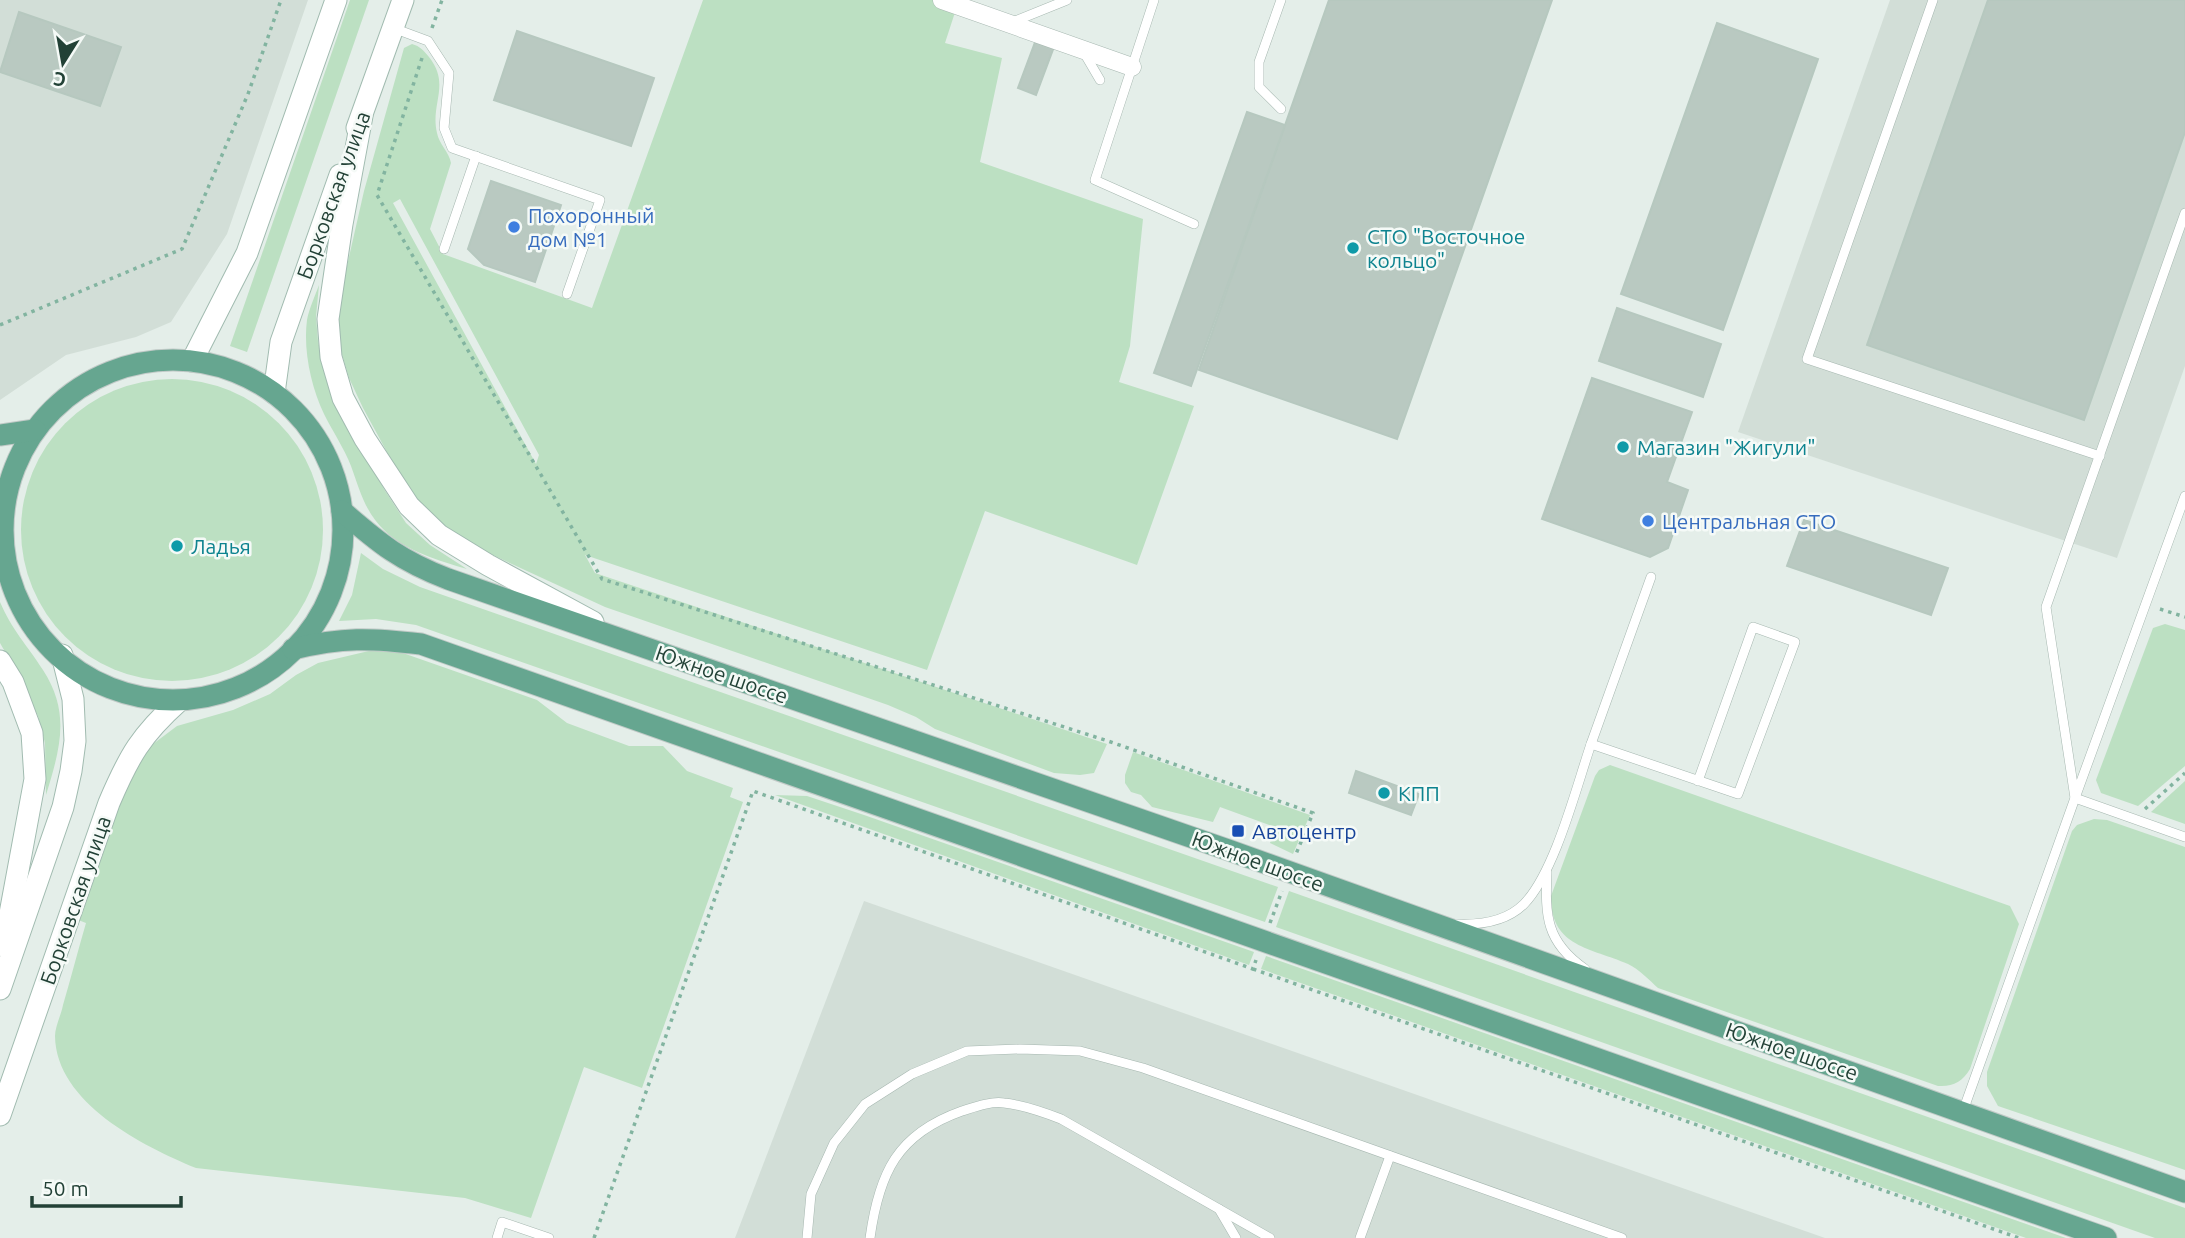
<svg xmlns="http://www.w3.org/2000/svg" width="2185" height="1238" viewBox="0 0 2185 1238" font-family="Ubuntu,sans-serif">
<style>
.built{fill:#d2ded7}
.green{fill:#bce0c2;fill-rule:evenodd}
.building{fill:#b9c9c1;stroke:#b6c8bf;stroke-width:2}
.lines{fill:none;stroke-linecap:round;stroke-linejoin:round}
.service-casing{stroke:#a6b7b0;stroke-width:10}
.minor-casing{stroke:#a6b7b0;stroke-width:19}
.secondary-casing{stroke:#a1bbb0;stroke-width:23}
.primary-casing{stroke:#c1cac7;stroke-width:23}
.path{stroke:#82b4a0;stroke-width:3.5;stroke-dasharray:3.5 5;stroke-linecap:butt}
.service{stroke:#fff;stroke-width:9}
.minor{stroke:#fff;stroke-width:18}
.secondary{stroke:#fff;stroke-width:21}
.primary{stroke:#66a690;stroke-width:21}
.shop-dot{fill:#3f7fe0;stroke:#f5faf7;stroke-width:2.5}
.culture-dot{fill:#0f9aa8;stroke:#f5faf7;stroke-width:2.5}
.transit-dot{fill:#1a4fb4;stroke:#f5faf7;stroke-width:2.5}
.labels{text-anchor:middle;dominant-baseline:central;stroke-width:5;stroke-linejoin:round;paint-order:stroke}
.street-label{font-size:21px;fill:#224136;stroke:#f5faf7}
.shop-label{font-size:21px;fill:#366cbe;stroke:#f5faf7;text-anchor:start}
.culture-label{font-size:21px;fill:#0d838f;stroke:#f5faf7;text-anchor:start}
.transit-label{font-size:21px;fill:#164399;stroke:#f5faf7;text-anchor:start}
</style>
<rect width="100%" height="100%" fill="#e4eee9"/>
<g class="built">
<polygon points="0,0 308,0 227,234 171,322 136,337 66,355 0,400"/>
<polygon points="1890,0 2185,0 2185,366 2117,558 1738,432"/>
<polygon points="864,901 1825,1238 735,1238"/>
</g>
<g class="green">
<polygon points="350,0 369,0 247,352 230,346"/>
<path d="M703,0h256l-14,43 57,15 -22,104 163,57 -13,127 -11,36 75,24 -57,159 -152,-54 -58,159 -342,-115 10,18 512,171 -13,29 -14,2 -26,-2 -119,-44 -19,-12 -28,-12 -283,-98 -147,-68 -27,-19 -31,-44 -37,-68 -14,-30 -10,-34 -1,-24 1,-19 25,-110 40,-143 8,-4c8,2 12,7 17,13 22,28 1,46 8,76 2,11 12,19 14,30l-21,66 13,25 149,54zM400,199l139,256 -3,9 -143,-261z"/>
<path d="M319,285l-3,32 2,24 7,31 59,117 22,34 24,22 37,24c-27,-8 -61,-18 -82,-38 -20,-19 -25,-40 -34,-65 -7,-18 -18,-34 -27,-52 -13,-27 -21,-64 -17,-94 2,-11 8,-24 12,-35z"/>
<circle cx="172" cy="530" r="151"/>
<polygon points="361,553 383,569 420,587 1278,887 1265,922 416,625 376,619 339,621 352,595"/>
<path d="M0,602c12,28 27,43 43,68 28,43 17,79 3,125l-1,-52 -7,-27 -17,-36 -21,-37z"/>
<polygon points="2165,624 2185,630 2185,766 2138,806 2101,793 2096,780 2153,628"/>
<path d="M373,650l27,2 137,48 30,23 62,23h34l24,25 46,17 -3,9 13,5 -101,286 -58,-21 -53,151 -66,-20 -269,-30c-53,-22 -140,-65 -141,-132 0,-9 6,-21 8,-31 8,-27 15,-55 23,-82l-13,-5 34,-101 42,-70 28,-21 56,-16 37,-16 26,-19 22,-12z"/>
<polygon points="1133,752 1310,815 1293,854 1270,843 1275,827 1220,807 1213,822 1152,807 1141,795 1131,792 1125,783 1125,775"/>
<path d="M1610,765l400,141 9,18 -49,145c-8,13 -17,18 -32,17l-280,-98c-9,-8 -19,-19 -30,-24 -37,-16 -78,-17 -77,-68l44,-120 4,-6z"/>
<polygon points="2185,781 2185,824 2151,812"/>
<polygon points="775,795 807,796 864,815 1254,952 1249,965"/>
<polygon points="2094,819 2107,820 2185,847 2185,1170 1998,1106 1987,1086 1987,1072 2072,831 2077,825"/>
<polygon points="1289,891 2185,1208 2185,1238 2155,1238 1276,927"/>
<polygon points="1266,956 2066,1238 2026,1238 1261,969"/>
</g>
<g class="building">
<polygon points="1329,0 1552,0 1397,439 1199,370"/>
<polygon points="1988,0 2185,0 2185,132 2084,420 1867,345"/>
<polygon points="19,12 121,47 100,106 0,72"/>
<polygon points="1717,23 1818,59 1723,330 1621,294"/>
<polygon points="1040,29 1058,36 1036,95 1018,88"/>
<polygon points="517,31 654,78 631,146 494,100"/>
<polygon points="1247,112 1285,125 1191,386 1154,373"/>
<polygon points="491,181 561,205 535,282 484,265 468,249"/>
<polygon points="1617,308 1721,344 1703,397 1599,361"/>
<polygon points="1592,378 1692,412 1667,482 1688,490 1668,548 1650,557 1542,519"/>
<polygon points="1804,520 1948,568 1931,615 1787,566"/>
<polygon points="1356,771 1419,794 1411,815 1349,793"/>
</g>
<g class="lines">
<g class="service-casing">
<g id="service">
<polyline points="1154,0 1095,180 1194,224"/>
<polyline points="1933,0 1807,359 2100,456"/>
<polyline points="1010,23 1067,0"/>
<polyline points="393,28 428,41 449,73 444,128 452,148 600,200 567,294"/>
<polyline points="1083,51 1100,80"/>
<polyline points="1281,109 1259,87 1259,62 1281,0"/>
<polyline points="2185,213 2046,607 2075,798 2185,496"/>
<polyline points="444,249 476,156"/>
<polyline points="1591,744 1651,577"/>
<path d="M1547,872c-2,44 -1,70 38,97"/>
<path d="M1457,924c23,1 50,-3 67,-20 31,-32 52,-116 67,-160l147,50 57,-152 -42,-15 -55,154"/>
<polyline points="1963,1111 2075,798 2185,837"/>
<polyline points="1219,1209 1236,1238"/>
<polyline points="497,1238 502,1222 549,1238"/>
<polyline points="807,1238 811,1194 834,1143 865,1104 912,1074 967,1051 1020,1049 1080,1051 1143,1068 1622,1238"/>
<path d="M870,1238c9,-65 27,-104 92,-127 13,-4 29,-10 42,-8 20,2 39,9 57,16l209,119"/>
<polyline points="1360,1238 1390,1156"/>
</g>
</g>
<g class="minor-casing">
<polyline id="minor" points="942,0 1132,67"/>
</g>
<g class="secondary-casing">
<g id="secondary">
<polyline points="362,116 342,224 328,319 331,357 343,398 365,439 409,506 439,535 488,565 593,622"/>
<polyline points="357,128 403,0"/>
<polyline points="192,361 247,253 336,0"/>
<polyline points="274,393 281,342 340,175"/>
<polyline points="0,661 13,682 32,733 35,779 4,946"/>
<polyline points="0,989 63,807 71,771 75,741 73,699 62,655"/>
<path d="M0,1115l109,-312c20,-47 32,-68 70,-102"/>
</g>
</g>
<g class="primary-casing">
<g id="primary">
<circle cx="173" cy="530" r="170"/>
<polyline points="0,435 35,430"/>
<path d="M342,511c38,33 59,50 106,68l783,272 954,341"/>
<path d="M293,649c50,-12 77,-11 128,-5l1685,594"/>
</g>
</g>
<g class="path">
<polyline points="432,28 442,0"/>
<polyline points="422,58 377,195 602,579 1108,741 1313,813 1296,854"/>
<polyline points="0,325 182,249 248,94 281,0"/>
<polyline points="2160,609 2185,617"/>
<polyline points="2145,809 2185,773"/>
<polyline points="1270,923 1282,891"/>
<polyline points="1253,969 2019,1238"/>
<polyline points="594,1238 753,791 1253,969 1256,960"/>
</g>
<use href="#service" class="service"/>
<use href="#minor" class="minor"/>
<use href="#secondary" class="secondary"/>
<use href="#primary" class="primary"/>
</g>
<g class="shop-dot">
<circle cx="514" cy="227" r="7"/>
<circle cx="1648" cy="521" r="7"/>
</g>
<g class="culture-dot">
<circle cx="1353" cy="248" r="7"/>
<circle cx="1623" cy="447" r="7"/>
<circle cx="177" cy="546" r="7"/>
<circle cx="1384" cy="793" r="7"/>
</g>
<rect class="transit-dot" x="1231" y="824" width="14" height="14" rx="3.5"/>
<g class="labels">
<g class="street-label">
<text transform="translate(333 195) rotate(-70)">Борковская улица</text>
<text transform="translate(722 674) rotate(19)">Южное шоссе</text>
<text transform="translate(1258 861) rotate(20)">Южное шоссе</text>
<text transform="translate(75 900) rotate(-71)">Борковская улица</text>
<text transform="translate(1792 1051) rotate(19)">Южное шоссе</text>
</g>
<g class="shop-label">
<text x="528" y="215">Похоронный<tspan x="528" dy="24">дом №1</tspan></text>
<text x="1662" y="521">Центральная СТО</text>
</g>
<g class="culture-label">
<text x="1367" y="236">СТО "Восточное<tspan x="1367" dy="24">кольцо"</tspan></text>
<text x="1637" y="447">Магазин "Жигули"</text>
<text x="191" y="546">Ладья</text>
<text x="1398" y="793">КПП</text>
</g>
<g class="transit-label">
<text x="1252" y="831">Автоцентр</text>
</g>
</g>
<g transform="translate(63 63) rotate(191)" stroke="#f5faf7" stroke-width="5" paint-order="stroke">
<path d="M0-5L12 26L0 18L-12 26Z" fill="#224136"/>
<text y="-10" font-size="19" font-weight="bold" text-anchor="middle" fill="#224136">С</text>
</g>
<path d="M32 1196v10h149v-10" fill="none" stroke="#224136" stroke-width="3.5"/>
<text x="42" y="1196" font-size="21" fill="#224136" stroke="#f5faf7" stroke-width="5" paint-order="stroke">50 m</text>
</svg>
